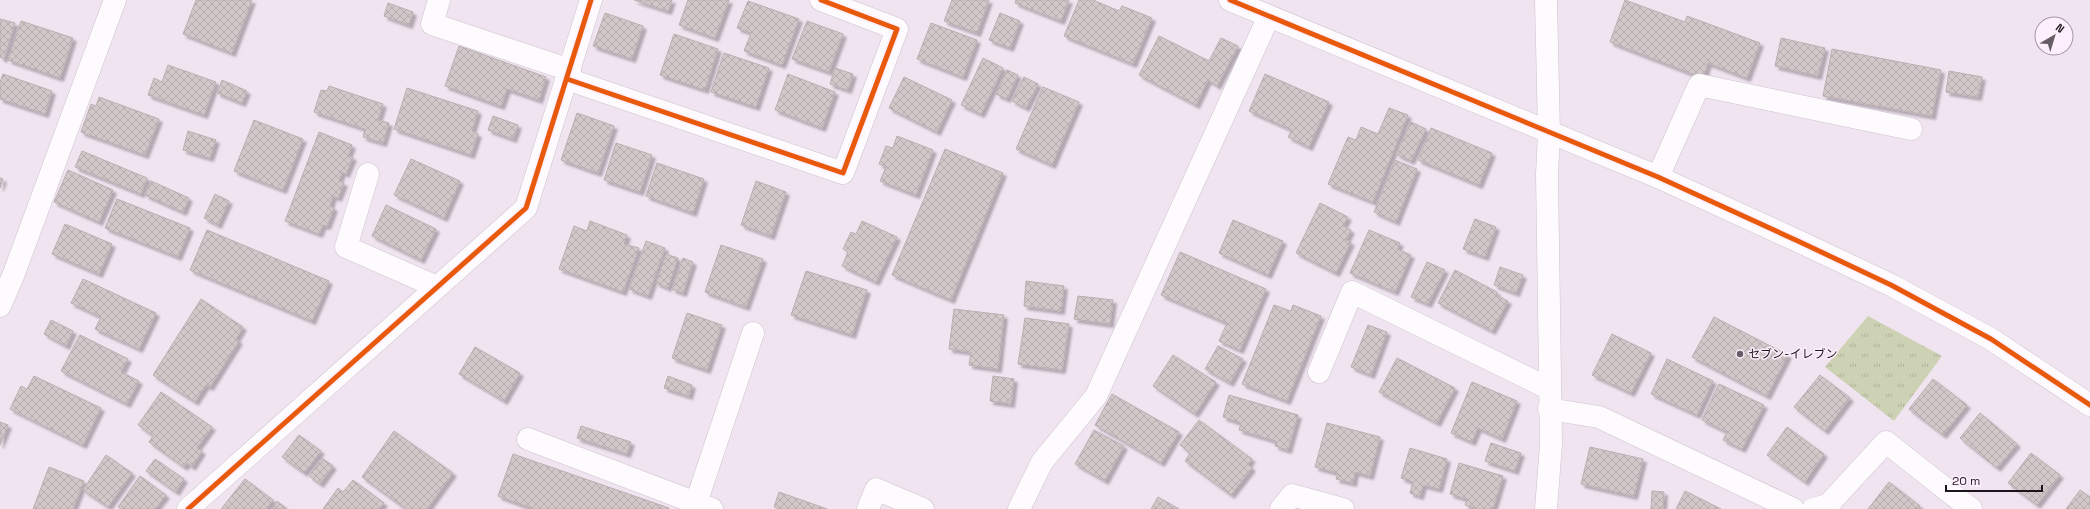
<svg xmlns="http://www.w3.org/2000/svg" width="2090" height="509" viewBox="0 0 2090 509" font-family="'Space Grotesk','Noto Sans JP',sans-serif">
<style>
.grass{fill:url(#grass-tufts)}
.building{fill:url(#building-cross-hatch);stroke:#b8afb0;filter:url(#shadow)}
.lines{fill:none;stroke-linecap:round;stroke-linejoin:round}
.minor-casing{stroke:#cdc2cd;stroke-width:23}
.minor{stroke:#fdfbfd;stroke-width:22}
.cycleway-casing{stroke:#feeffd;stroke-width:8}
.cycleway{stroke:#e8590c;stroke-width:5}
.poi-dot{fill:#675d67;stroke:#feeffd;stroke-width:1.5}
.labels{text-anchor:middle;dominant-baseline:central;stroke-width:3;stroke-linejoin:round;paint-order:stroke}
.poi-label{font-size:12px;fill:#1d151d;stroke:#feeffd;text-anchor:start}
</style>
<defs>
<pattern id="grass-tufts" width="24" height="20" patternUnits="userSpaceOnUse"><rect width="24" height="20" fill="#ced2b4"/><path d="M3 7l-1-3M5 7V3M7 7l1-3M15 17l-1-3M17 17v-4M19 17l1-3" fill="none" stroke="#b0b39a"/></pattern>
<pattern id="building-cross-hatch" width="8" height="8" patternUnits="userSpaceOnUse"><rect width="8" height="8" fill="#d2c8c9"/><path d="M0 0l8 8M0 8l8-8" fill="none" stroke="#b4abac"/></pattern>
<filter id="shadow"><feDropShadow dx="3.5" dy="3.5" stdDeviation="1" flood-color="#0004"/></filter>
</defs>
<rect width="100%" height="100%" fill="#f1e4f1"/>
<polygon class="grass" points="1868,316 1942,356 1894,421 1825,367"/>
<g class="building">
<polygon points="196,0 252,0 232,53 183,34"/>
<polygon points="634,0 672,0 668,11"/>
<polygon points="688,0 729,0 715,38 679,25"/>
<polygon points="952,0 989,0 977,33 944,21"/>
<polygon points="1016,0 1069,0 1061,21 1015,3"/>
<polygon points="1079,0 1093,0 1119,11 1122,6 1152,18 1133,64 1064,36"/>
<polygon points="1625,0 1685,22 1687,16 1760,43 1747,78 1708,63 1703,78 1610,42"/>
<polygon points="748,1 799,19 782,65 744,51 751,33 737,28"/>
<polygon points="388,3 413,12 409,25 384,16"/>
<polygon points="605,13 643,26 632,59 593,46"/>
<polygon points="1000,13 1020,21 1010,48 989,40"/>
<polygon points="0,19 15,23 4,59 0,57"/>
<polygon points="21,21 73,38 60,78 8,60"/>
<polygon points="807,21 843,34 829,72 792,59"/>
<polygon points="931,23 977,40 963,77 917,59"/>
<polygon points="674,34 718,49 705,90 660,75"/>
<polygon points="1159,36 1209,61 1221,38 1238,46 1217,86 1208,80 1196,105 1139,75"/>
<polygon points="1781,38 1825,48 1818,76 1775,66"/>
<polygon points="459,46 546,77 539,100 507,89 501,106 445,86"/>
<polygon points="1832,49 1941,70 1932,116 1823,96"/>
<polygon points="724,53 769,68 756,107 711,92"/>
<polygon points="983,58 1003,68 981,114 961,105"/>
<polygon points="168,65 216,82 204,115 148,95 154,78 162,82"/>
<polygon points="835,68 853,74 848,90 830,84"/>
<polygon points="1007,70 1018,75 1007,99 996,94"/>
<polygon points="1949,71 1982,77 1978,97 1946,92"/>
<polygon points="3,74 52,91 45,114 0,99 0,82"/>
<polygon points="788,74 835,92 822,128 775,110"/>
<polygon points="1265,74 1329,102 1309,147 1288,137 1292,130 1249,111"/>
<polygon points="904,77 952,100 937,132 889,108"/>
<polygon points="1024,77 1038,84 1026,108 1012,101"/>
<polygon points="222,80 247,91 242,103 217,93"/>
<polygon points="329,86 383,104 378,120 389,123 383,143 363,137 365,129 314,112 321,90 327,91"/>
<polygon points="1043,87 1079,102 1052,165 1016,149"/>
<polygon points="407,88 478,111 472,131 478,134 471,155 394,129"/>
<polygon points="99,97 159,119 145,155 81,132 91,104 96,106"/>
<polygon points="1389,108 1408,115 1373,202 1328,184 1348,137 1356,140 1361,127 1378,134"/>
<polygon points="577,113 614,126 598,173 561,160"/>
<polygon points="493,116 518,125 513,139 488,130"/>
<polygon points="254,120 303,139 283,190 234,171"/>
<polygon points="1411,122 1426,129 1411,161 1396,154"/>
<polygon points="1431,128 1492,153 1479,185 1418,160"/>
<polygon points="188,131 216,140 210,158 183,150"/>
<polygon points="319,132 352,145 348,156 353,157 346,174 342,172 339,181 344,183 338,198 333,196 330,206 334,208 327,226 323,225 319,234 285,221"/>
<polygon points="897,136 933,150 916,195 880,181 886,167 879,164 886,146 893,148"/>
<polygon points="616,143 652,155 640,192 604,180"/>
<polygon points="945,149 1003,173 951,300 892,275"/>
<polygon points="82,151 147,178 141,194 75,167"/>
<polygon points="411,159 460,181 444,218 394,195"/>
<polygon points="1395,160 1417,169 1396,222 1374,212"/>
<polygon points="657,163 704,179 693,213 646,196"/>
<polygon points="68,170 113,190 99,222 54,202"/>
<polygon points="0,178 3,179 0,188"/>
<polygon points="151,181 189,198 183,212 145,195"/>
<polygon points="756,181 786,192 771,236 741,225"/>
<polygon points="215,194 229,201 218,225 204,218"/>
<polygon points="117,199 190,228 178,257 105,228"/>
<polygon points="1320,203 1348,217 1343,226 1351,230 1346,240 1351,242 1336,273 1296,253"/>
<polygon points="386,205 436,229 421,260 372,236"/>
<polygon points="1475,219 1496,227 1485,257 1463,249"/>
<polygon points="1233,220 1283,241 1268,275 1219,253"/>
<polygon points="590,221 627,235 624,244 639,248 623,292 559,269 574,226 587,231"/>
<polygon points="862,221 897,237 876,282 842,266 848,252 843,249 851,232 856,234"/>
<polygon points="65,224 112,244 99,274 52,254"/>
<polygon points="207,230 329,281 312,321 190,270"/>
<polygon points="1369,230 1400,243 1397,249 1411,255 1395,292 1350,273"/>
<polygon points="646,241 665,248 648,296 629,289"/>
<polygon points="721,245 763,259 746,307 705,292"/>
<polygon points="1180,252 1266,289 1240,350 1219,341 1227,323 1161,295"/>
<polygon points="666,254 678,258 668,288 656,283"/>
<polygon points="683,258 693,262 683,293 672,289"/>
<polygon points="1427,262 1445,270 1428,304 1411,297"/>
<polygon points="1500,267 1523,275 1516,293 1494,285"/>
<polygon points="1455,270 1497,292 1496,295 1508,301 1492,331 1438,303"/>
<polygon points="806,271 867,290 852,335 791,315"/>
<polygon points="83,279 156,313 139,349 95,329 101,317 71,303"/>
<polygon points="1026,281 1064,286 1061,311 1024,306"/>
<polygon points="1078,296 1113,300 1110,324 1074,319"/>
<polygon points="201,299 243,327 236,339 239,341 210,387 206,385 195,402 153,375"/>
<polygon points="1274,305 1291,311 1293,305 1321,316 1287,401 1242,384"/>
<polygon points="954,309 1004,315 998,369 969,365 971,352 949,349"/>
<polygon points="687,313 722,325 707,370 672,358"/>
<polygon points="1714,317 1788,355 1767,396 1692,357"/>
<polygon points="1025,318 1069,324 1062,370 1018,364"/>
<polygon points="51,320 73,331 66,346 44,334"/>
<polygon points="1368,325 1387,332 1371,375 1351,367"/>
<polygon points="1612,334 1651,353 1631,393 1592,375"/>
<polygon points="80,335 128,359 121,372 139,381 127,404 61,371"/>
<polygon points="1218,346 1243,359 1230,383 1205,369"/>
<polygon points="475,347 520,373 504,401 459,374"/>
<polygon points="1173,355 1216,382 1195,414 1153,386"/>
<polygon points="1397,358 1455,388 1437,423 1379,392"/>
<polygon points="1667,359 1713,381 1697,415 1651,394"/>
<polygon points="1820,375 1850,398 1825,431 1794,407"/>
<polygon points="34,376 101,408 83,445 10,409 21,386 27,389"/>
<polygon points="668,376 692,385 689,396 664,388"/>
<polygon points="993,376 1014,379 1011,404 990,401"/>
<polygon points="1933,379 1967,405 1943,435 1909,409"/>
<polygon points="1472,382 1517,401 1502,439 1478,428 1472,442 1451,433"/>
<polygon points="1719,384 1764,405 1742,449 1723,440 1727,432 1702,420"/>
<polygon points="161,392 212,427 197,448 202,451 192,467 187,463 184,467 149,442 153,436 138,425"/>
<polygon points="1112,394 1179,432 1161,463 1095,425"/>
<polygon points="1229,395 1298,415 1288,450 1275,446 1276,441 1239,430 1241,423 1223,417"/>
<polygon points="1980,413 2017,444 1997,468 1960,438"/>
<polygon points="1199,420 1252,459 1248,464 1252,468 1231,495 1185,461 1190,453 1180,445"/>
<polygon points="0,422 8,425 0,445"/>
<polygon points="1327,423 1380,437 1370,476 1355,472 1353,483 1336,479 1338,473 1315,467"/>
<polygon points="581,426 631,442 627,454 577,438"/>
<polygon points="1787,427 1824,454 1805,482 1767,455"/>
<polygon points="1094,430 1124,446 1105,481 1075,464"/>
<polygon points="394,431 453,473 427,509 406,509 362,477"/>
<polygon points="299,435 321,451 304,473 282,457"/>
<polygon points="1491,443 1521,453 1515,471 1485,461"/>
<polygon points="1590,447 1643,459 1634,496 1581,484"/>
<polygon points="1410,448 1447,459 1439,489 1423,485 1420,496 1410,493 1413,482 1401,478"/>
<polygon points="2031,453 2060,475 2037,505 2008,483"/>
<polygon points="513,454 669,508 668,509 534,509 498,496"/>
<polygon points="106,455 132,473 108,507 83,490"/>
<polygon points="322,458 333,466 320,484 309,476"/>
<polygon points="155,459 184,479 176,492 146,471"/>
<polygon points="1459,463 1503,476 1493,509 1478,509 1465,505 1467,499 1450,494"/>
<polygon points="49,467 84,481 73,509 33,509"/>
<polygon points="140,476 166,495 155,509 121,509 118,507"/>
<polygon points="245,479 273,500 266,509 221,509"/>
<polygon points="353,480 384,503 379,509 323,509 338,488 343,492"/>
<polygon points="1889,482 1920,506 1918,509 1868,509"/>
<polygon points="2080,490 2090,497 2090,509 2066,509"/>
<polygon points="1652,491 1664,492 1663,509 1651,509"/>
<polygon points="1685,491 1721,509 1676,509"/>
<polygon points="779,492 827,509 779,509 774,507"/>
<polygon points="1158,497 1179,509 1151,509"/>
<polygon points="277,501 287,509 272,509"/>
</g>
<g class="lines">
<g class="minor-casing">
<g id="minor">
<polyline points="439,0 432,24 570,70"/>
<polyline points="1230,0 1658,177 1800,242 1891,285 1991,339 2090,405"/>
<polyline points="1546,0 1549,133 1547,174 1551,444 1546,509"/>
<polyline points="567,79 843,173 897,29 821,0"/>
<polyline points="368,174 346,247 437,287"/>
<polyline points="1658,177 1699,85 1911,129"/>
<polyline points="0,306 13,276 115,0"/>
<polyline points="1319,372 1352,292 1550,389"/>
<polyline points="1549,409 1599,417 1793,509"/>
<polyline points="528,439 712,509"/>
<polyline points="188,509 526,208 591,0"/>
<polyline points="694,509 753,333"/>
<polyline points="868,509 876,489 923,509"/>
<polyline points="1019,509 1042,462 1096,396 1269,16"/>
<polyline points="1281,509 1292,495 1343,509"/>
<polyline points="1813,509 1828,505 1886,442 1971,509"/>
</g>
</g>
<use href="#minor" class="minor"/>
<g class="cycleway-casing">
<g id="cycleway">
<polyline points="1230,0 1658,177 1800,242 1891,285 1991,339 2090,405"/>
<polyline points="567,79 843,173 897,29 821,0"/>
<polyline points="188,509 526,208 591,0"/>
</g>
</g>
<use href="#cycleway" class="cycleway"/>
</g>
<circle class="poi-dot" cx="1740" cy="354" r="4"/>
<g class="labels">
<g class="poi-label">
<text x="1748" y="354">セブン-イレブン</text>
</g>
</g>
<g transform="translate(2054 36) rotate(38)"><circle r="19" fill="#feeffd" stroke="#a498a3"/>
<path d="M0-3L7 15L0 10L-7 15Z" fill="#675d67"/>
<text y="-6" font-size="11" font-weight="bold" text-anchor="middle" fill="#1d151d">N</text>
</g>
<path d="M1946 485v6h96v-6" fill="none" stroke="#1d151d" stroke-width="2"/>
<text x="1952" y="485" font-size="12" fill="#1d151d" stroke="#feeffd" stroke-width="3" paint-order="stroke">20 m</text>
</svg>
